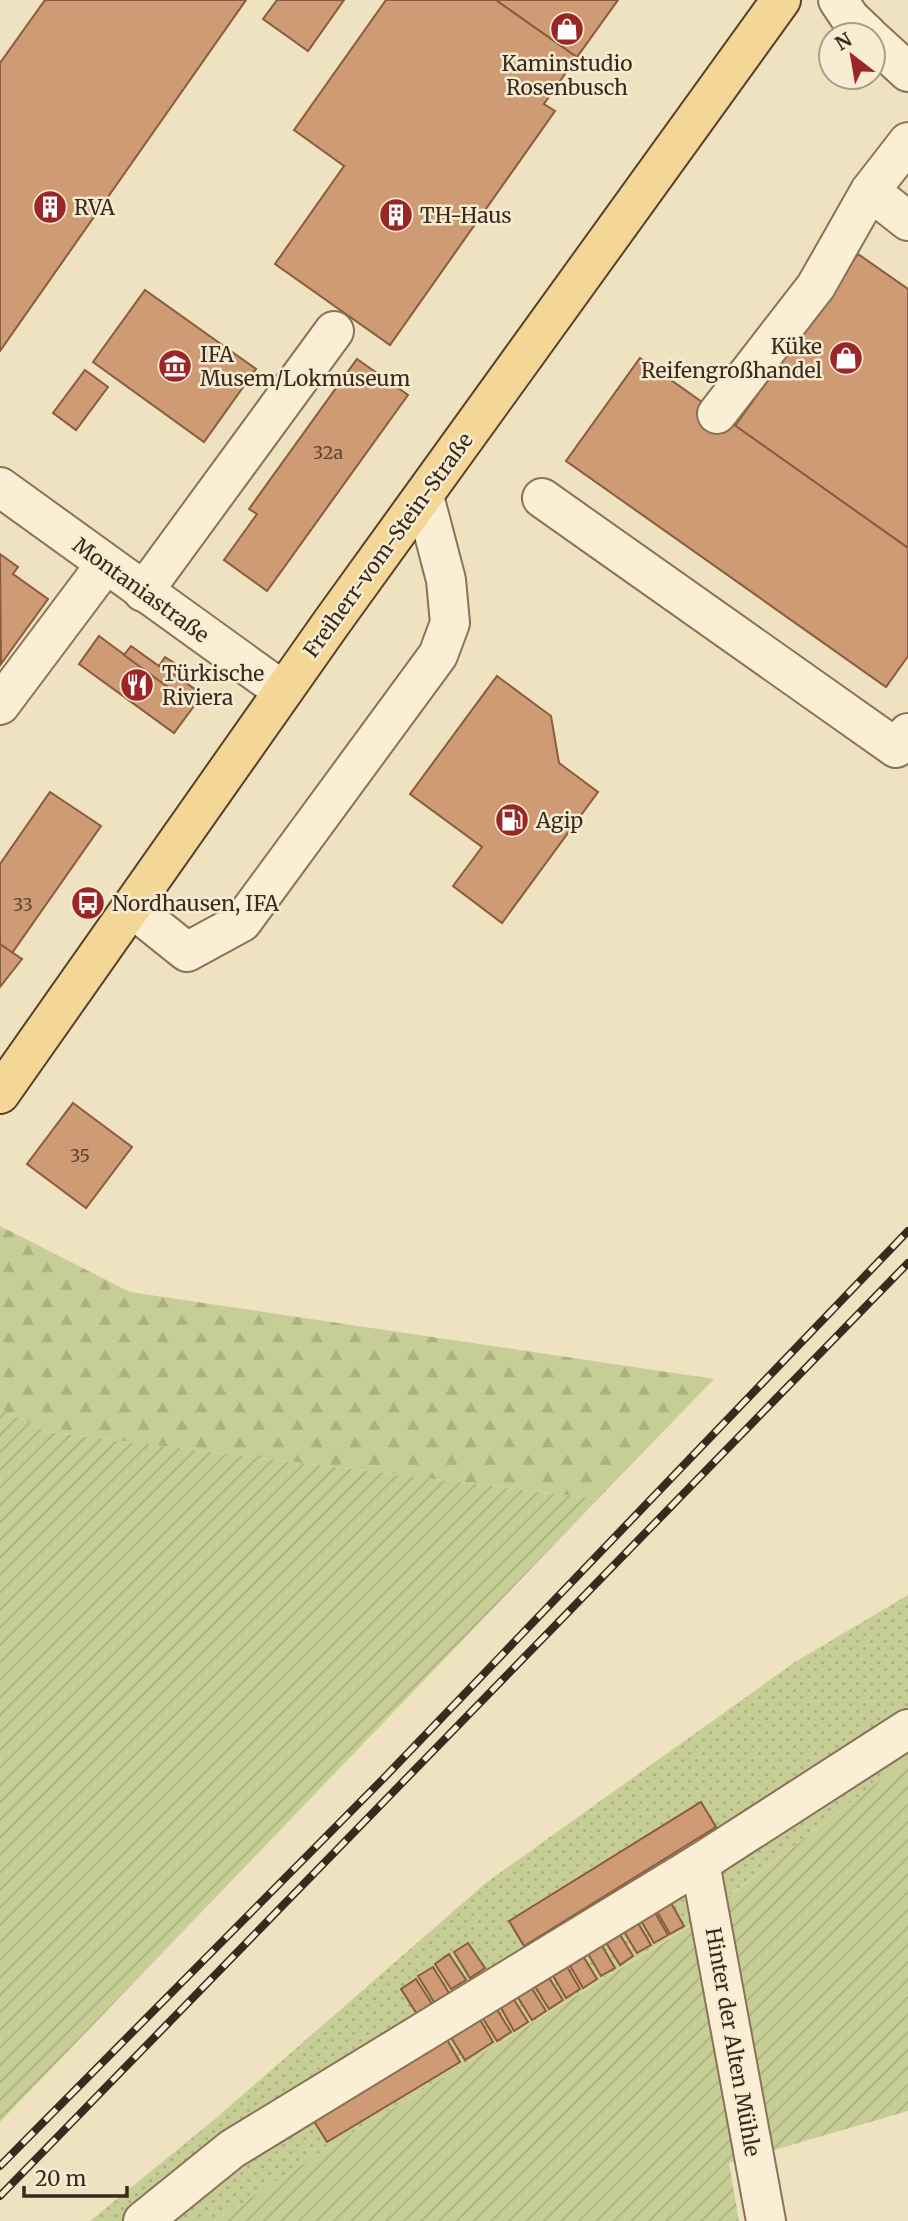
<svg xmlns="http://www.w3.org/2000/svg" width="908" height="2221" viewBox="0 0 908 2221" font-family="Merriweather,serif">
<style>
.grass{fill:url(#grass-dots)}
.forest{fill:url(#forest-firs)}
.garden{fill:url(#garden-furrows)}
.building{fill:#cf9b75;stroke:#8a5b3d;stroke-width:2}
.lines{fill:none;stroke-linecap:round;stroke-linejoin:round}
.minor-casing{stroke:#8a7258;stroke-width:42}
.major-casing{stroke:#57402c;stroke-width:42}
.minor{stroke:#faefd5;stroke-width:38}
.major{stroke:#f4d797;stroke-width:38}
.rail-casing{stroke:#392a1d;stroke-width:8}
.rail{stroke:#f7ecd1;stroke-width:5;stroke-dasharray:16;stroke-linecap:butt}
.labels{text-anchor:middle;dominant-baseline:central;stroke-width:5;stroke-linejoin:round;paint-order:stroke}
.number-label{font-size:18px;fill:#5e4633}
.poi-label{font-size:21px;fill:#392a1d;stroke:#f7ecd1;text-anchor:start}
.street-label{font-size:21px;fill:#392a1d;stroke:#f7ecd1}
</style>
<defs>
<pattern id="grass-dots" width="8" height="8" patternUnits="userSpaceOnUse" patternTransform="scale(1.75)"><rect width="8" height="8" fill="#c7ce95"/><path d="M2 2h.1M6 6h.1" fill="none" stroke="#acb180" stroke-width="1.8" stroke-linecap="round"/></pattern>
<pattern id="forest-firs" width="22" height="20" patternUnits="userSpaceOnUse" patternTransform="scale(1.75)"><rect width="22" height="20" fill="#c7ce95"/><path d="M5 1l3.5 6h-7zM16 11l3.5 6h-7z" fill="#acb180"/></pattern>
<pattern id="garden-furrows" width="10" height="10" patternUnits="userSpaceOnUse" patternTransform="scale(1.75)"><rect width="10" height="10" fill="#c7ce95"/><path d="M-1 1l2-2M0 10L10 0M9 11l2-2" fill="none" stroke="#acb180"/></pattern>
</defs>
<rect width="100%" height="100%" fill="#efe2c1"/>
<polygon class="grass" points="908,1595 908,1759 690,1925 328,2148 215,2221 90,2221 215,2119 487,1882 795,1662"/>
<polygon class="forest" points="0,1226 130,1292 714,1379 598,1499 47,1432 0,1409"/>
<g class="garden">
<polygon points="0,1409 47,1432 598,1499 0,2122"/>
<polygon points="908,1759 908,2111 729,2163 739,2221 215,2221 328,2148 690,1926"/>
</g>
<g class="building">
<polygon points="45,0 246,0 0,351 0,63"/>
<polygon points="277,0 344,0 308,51 263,19"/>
<polygon points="386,0 496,0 577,57 544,104 555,111 390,345 275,264 344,166 294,130"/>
<polygon points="496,0 618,0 577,57"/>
<polygon points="858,254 908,289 908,548 735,426"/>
<polygon points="145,290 256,369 204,442 93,362"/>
<polygon points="640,358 908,548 908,656 886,687 566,461"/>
<polygon points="357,359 408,395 267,591 224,560 257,514 249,509"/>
<polygon points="85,370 108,387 76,430 53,413"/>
<polygon points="0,554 18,567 13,574 48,599 1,664"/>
<polygon points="99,636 194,706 174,733 79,664"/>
<polygon points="131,646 159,666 165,657 176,664 171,672 203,695 194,706 124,655"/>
<polygon points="497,676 551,716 559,763 598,792 502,923 453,886 482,847 410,794"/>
<polygon points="50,792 101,826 12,953 0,944 0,864"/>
<polygon points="0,944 22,959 0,987"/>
<polygon points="73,1103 132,1147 86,1208 27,1164"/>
<polygon points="701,1802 716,1827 524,1946 509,1921"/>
<polygon points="670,1901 684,1926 670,1934 656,1910"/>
<polygon points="654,1911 668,1935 654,1943 640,1919"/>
<polygon points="637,1921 651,1945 637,1953 623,1930"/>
<polygon points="619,1933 633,1956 620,1965 605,1941"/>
<polygon points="468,1943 485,1968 470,1978 454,1952"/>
<polygon points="601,1944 615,1968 601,1976 587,1952"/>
<polygon points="449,1954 466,1980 451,1989 435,1964"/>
<polygon points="583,1956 597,1979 583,1988 569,1964"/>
<polygon points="566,1965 580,1989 566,1998 552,1974"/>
<polygon points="433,1967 449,1993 434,2002 418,1976"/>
<polygon points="548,1976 563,2000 549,2009 534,1985"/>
<polygon points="416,1979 432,2004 417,2014 401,1989"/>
<polygon points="531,1987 546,2011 532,2020 517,1996"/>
<polygon points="513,1998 528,2022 514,2031 500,2006"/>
<polygon points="496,2008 511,2032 497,2041 482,2017"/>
<polygon points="479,2018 493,2042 465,2060 450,2036"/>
<polygon points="446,2038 460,2062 327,2142 312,2118"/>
</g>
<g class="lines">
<g class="minor-casing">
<g id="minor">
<polyline points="838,0 850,18 868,35"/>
<polyline points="873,40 908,72"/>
<polyline points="870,191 908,221"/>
<polyline points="717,414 816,286 870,191 908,142"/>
<polyline points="0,487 283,691"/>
<polyline points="542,498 896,748 908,733"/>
<polyline points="143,592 334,331"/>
<polyline points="0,705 105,565"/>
<polyline points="132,908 187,952 242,922 438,655 450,623 446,580 424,496"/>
<polyline points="700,1863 766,2221"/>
<polyline points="143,2221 232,2149 700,1863 908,1729"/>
</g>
</g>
<g class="major-casing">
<polyline id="major" points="0,1094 332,622 781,0"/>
</g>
<use href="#minor" class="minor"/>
<use href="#major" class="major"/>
<g class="rail-casing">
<g id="rail">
<polyline points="0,2166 383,1779 908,1231"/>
<polyline points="0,2196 908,1263"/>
</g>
</g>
<use href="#rail" class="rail"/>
</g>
<defs>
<g id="shop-disc" transform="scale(1.75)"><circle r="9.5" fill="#9b2627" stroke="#f7ecd1"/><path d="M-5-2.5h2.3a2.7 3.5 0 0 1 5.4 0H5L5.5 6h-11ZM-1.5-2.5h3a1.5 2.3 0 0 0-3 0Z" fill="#fff"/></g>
<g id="building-disc" transform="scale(1.75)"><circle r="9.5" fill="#9b2627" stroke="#f7ecd1"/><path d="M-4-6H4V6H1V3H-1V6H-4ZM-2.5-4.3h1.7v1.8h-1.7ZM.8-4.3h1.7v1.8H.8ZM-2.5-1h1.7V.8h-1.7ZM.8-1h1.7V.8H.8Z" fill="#fff"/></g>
<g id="museum-disc" transform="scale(1.75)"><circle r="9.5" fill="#9b2627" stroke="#f7ecd1"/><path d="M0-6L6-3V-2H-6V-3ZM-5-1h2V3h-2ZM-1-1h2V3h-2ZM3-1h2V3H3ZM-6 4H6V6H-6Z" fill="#fff"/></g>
<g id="restaurant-disc" transform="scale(1.75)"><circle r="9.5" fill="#9b2627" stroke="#f7ecd1"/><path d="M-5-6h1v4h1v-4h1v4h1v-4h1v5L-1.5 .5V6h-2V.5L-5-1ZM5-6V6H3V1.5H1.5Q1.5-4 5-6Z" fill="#fff"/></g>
<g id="fuel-disc" transform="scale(1.75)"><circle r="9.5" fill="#9b2627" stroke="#f7ecd1"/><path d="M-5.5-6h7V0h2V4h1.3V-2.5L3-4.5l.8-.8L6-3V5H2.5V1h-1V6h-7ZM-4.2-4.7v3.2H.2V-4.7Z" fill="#fff"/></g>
<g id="bus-disc" transform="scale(1.75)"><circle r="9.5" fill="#9b2627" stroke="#f7ecd1"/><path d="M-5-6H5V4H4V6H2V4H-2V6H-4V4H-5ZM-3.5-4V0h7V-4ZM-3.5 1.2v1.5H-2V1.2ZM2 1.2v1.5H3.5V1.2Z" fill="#fff"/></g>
</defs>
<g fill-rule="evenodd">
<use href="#shop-disc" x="567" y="29"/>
<use href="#building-disc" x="50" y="207"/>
<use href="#building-disc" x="396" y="215"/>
<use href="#shop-disc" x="846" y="358"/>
<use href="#museum-disc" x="175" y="366"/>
<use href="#restaurant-disc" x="137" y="685"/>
<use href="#fuel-disc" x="512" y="820"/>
<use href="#bus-disc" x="88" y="903"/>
</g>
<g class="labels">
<g class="number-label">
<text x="328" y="452">32a</text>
<text x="23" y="904">33</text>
<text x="80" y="1155">35</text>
</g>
<g class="poi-label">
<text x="567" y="63" text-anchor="middle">Kaminstudio<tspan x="567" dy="24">Rosenbusch</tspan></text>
<text x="74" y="207">RVA</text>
<text x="420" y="215">TH-Haus</text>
<text x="822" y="346" text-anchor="end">Küke<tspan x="822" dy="24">Reifengroßhandel</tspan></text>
<text x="200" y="354">IFA<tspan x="200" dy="24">Musem/Lokmuseum</tspan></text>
<text x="162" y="673">Türkische<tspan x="162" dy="24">Riviera</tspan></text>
<text x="536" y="820">Agip</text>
<text x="112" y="903">Nordhausen, IFA</text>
</g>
<g class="street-label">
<text transform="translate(388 545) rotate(-54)">Freiherr-vom-Stein-Straße</text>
<text transform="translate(141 590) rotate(36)">Montaniastraße</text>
<text transform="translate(733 2042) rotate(80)">Hinter der Alten Mühle</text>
</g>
</g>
<g transform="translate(852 56) rotate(329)"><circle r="33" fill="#f7ecd1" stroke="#ab9e89" stroke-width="2"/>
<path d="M0-5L12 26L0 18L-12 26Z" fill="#9b2627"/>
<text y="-10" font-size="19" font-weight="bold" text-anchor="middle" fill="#392a1d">N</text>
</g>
<path d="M24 2186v10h103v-10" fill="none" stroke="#392a1d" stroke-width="3.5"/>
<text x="35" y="2186" font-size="21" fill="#392a1d" stroke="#f7ecd1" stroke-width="5" paint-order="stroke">20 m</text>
</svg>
